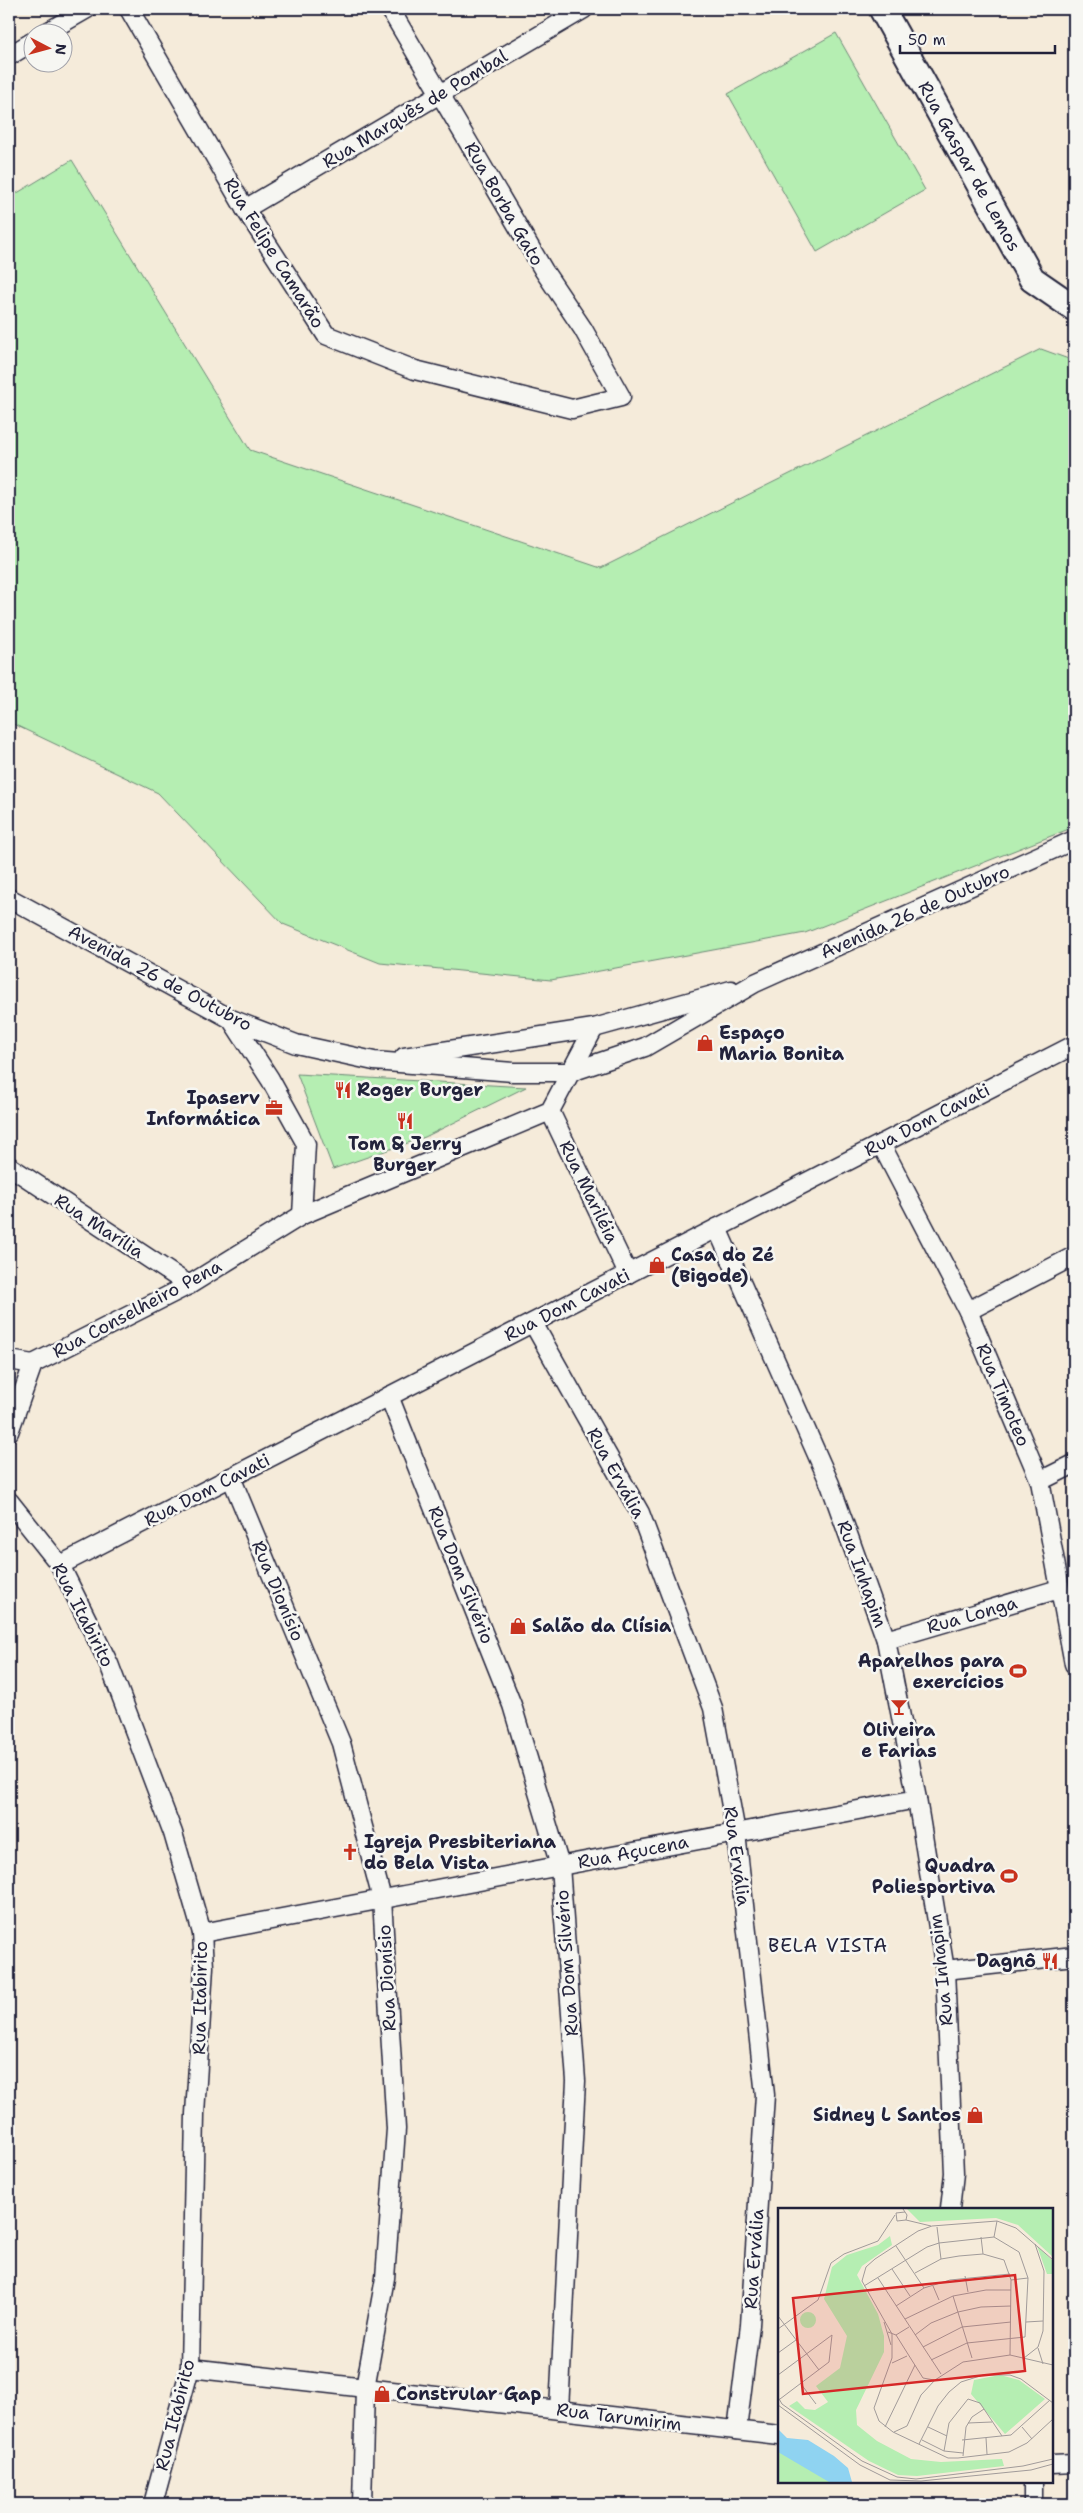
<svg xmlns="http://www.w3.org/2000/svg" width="1083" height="2513" viewBox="0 0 1083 2513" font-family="'Shantell Sans',sans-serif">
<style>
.green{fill:#b5eeb2;stroke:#6c8876}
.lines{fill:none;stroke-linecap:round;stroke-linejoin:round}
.street-casing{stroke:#22223b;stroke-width:21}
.secondary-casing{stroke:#22223b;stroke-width:29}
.street{stroke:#f6f6f2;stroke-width:18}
.secondary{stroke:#f6f6f2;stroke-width:25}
.labels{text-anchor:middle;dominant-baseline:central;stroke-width:5;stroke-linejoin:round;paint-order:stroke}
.street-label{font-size:18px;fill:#22223b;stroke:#f6f6f2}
.poi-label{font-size:18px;font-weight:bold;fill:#22223b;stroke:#f6f6f2;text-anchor:start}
.neighbourhood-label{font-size:19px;letter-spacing:1px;fill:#22223b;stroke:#f6f6f2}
.inset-road{fill:none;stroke:#a19b9a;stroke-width:1}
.view{fill:#d62828;fill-opacity:0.15;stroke:#d62828;stroke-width:2.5}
.inset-edge{fill:none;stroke:#22223b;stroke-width:2.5}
</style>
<rect width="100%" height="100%" fill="#f5ebda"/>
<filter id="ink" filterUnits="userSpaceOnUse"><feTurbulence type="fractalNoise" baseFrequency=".02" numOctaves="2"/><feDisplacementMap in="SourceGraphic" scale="10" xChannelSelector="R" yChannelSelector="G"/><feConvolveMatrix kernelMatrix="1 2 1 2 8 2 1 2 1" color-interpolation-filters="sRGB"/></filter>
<g filter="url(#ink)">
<g class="green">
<polygon points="836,33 925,190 817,252 728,94"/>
<polygon points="72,160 250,450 601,568 1041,349 1074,361 1074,827 805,933 551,980 380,963 283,924 158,793 9,722 9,198"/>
<polygon points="297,1074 526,1087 425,1137 333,1169"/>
</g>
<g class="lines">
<g class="street-casing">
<g id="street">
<polyline points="129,9 245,209 326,335 415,370 572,409 621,397 583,329 544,271 390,9"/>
<polyline points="47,32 87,9"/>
<polyline points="9,56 32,42"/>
<polyline points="245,209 584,9"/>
<polyline points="9,898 231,1019 296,1044 374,1061 513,1072 571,1072 645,1047 755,983 1074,840"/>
<polyline points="231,1019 270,1079 306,1144 302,1215"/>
<polyline points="404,1057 594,1028 731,990"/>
<polyline points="550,1111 628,1274"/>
<polyline points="881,1144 968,1311 1040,1481 1074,1664"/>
<polyline points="9,1166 189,1285"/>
<polyline points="717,1228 830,1484 886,1640 917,1799 945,1970 954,2173 950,2209"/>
<polyline points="968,1311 1074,1256"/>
<polyline points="533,1323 640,1513 713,1708 736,1833 765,2095 750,2325 737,2430"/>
<polyline points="9,1360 33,1364"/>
<polyline points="389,1396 512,1705 560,1866 576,2081 559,2410"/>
<polyline points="9,1432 33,1364 189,1285 302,1215 550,1111 594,1028"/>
<polyline points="231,1477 341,1743 382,1899 396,2129 385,2278 365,2388 362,2504"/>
<polyline points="1040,1481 1074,1464"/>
<polyline points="9,1501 60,1565 109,1664 173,1833 202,1933 204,1967 195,2114 190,2368 153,2504"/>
<polyline points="60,1565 1074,1045"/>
<polyline points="886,1640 1059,1589"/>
<polyline points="202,1933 917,1799"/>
<polyline points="945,1970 1074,1956"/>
<polyline points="190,2368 779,2435"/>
<polyline points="1052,2464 1074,2463"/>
<polyline points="1033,2482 1033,2504"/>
</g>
</g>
<g class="secondary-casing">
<g id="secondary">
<path id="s1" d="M882,9l150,270 42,29"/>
</g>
</g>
<use href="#street" class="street"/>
<use href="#secondary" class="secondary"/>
</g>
</g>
<defs>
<g id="shop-bare" transform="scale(1.35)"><path d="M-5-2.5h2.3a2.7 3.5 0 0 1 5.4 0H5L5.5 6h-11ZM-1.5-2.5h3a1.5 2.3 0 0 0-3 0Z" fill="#c8321e" stroke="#f6f6f2" stroke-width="2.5" paint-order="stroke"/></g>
<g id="restaurant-bare" transform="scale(1.35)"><path d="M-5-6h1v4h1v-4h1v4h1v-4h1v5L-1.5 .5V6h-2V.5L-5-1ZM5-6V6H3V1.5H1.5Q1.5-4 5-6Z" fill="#c8321e" stroke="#f6f6f2" stroke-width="2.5" paint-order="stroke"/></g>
<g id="office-bare" transform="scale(1.35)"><path d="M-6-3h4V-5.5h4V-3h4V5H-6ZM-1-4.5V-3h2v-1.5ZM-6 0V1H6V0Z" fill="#c8321e" stroke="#f6f6f2" stroke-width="2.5" paint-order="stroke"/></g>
<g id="stadium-bare" transform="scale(1.35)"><path d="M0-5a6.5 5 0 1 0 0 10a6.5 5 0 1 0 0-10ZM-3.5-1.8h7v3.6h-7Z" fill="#c8321e" stroke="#f6f6f2" stroke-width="2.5" paint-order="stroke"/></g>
<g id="bar-bare" transform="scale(1.35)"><path d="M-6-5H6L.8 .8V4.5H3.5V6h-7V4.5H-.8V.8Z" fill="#c8321e" stroke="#f6f6f2" stroke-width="2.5" paint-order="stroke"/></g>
<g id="church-bare" transform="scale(1.35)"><path d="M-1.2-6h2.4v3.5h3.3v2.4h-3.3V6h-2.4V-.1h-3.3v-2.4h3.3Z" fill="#c8321e" stroke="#f6f6f2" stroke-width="2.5" paint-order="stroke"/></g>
</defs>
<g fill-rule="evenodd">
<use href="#shop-bare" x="705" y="1043"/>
<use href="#restaurant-bare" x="343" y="1090"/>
<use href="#office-bare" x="274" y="1108"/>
<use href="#restaurant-bare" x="405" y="1121"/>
<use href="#shop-bare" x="657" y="1265"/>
<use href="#shop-bare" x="518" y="1626"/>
<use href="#stadium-bare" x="1018" y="1671"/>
<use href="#bar-bare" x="899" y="1707"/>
<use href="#church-bare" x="350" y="1852"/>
<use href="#stadium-bare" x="1009" y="1876"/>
<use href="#restaurant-bare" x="1050" y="1961"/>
<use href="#shop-bare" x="975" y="2115"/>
<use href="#shop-bare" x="382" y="2394"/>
</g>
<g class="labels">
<g class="street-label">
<text transform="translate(415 109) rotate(-31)">Rua Marquês de Pombal</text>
<text stroke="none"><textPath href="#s1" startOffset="180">Rua Gaspar de Lemos</textPath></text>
<text transform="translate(504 204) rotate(60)">Rua Borba Gato</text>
<text transform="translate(274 253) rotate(58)">Rua Felipe Camarão</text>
<text transform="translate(915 912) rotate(-24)">Avenida 26 de Outubro</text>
<text transform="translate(160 978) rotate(28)">Avenida 26 de Outubro</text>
<text transform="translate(927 1120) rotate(-27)">Rua Dom Cavati</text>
<text transform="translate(589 1192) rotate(64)">Rua Mariléia</text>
<text transform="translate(99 1226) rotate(33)">Rua Marília</text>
<text transform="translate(567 1305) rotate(-27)">Rua Dom Cavati</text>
<text transform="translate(137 1309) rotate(-28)">Rua Conselheiro Pena</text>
<text transform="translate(1003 1395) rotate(67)">Rua Timoteo</text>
<text transform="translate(616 1473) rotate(61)">Rua Ervália</text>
<text transform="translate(207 1490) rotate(-27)">Rua Dom Cavati</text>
<text transform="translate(862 1574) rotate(70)">Rua Inhapim</text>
<text transform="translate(461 1575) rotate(68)">Rua Dom Silvério</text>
<text transform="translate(278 1591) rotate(67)">Rua Dionísio</text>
<text transform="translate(83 1615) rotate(63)">Rua Itabirito</text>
<text transform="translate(972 1615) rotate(-16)">Rua Longa</text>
<text transform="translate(633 1852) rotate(-11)">Rua Açucena</text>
<text transform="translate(737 1856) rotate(82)">Rua Ervália</text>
<text transform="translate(567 1963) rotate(-94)">Rua Dom Silvério</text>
<text transform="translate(941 1970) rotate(-96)">Rua Inhapim</text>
<text transform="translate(387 1978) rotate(-93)">Rua Dionísio</text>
<text transform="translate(200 1998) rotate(-89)">Rua Itabirito</text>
<text transform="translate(754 2259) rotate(-86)">Rua Ervália</text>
<text transform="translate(175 2415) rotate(-76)">Rua Itabirito</text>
<text transform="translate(619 2417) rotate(7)">Rua Tarumirim</text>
</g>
<g class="poi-label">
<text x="719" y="1033">Espaço<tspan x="719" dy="21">Maria Bonita</tspan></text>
<text x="357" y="1090">Roger Burger</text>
<text x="260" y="1098" text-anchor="end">Ipaserv<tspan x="260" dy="21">Informática</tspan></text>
<text x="405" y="1144" text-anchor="middle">Tom &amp; Jerry<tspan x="405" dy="21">Burger</tspan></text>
<text x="671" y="1255">Casa do Zé<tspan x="671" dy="21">(Bigode)</tspan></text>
<text x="532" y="1626">Salão da Clísia</text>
<text x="1004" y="1661" text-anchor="end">Aparelhos para<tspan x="1004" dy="21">exercícios</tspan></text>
<text x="899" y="1730" text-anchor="middle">Oliveira<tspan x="899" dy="21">e Farias</tspan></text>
<text x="364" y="1842">Igreja Presbiteriana<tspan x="364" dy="21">do Bela Vista</tspan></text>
<text x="995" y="1866" text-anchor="end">Quadra<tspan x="995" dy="21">Poliesportiva</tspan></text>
<text x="1036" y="1961" text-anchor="end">Dagnô</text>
<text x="961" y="2115" text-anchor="end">Sidney L Santos</text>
<text x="396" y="2394">Constrular Gap</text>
</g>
<g class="neighbourhood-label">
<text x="828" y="1945">BELA VISTA</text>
</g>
</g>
<g transform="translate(778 2208)">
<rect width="275" height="275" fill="#f5ebda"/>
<path d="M129,1h146v48l-35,-32 -22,-7 -76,4zM112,28l2,9 -30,21 -5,9 21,39 6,22v16l-28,58 1,15 20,16 34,18 30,3 61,-3 2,7 -87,10 -19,-1 -29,-14 -80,-55 8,-5 8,8 10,1 13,-8 -12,-16 24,-18 7,-32 -23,-37 8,-32 15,-12 31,-10zM259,38l16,15v13h-6zM22 112a8 8 0 1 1 16 0a8 8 0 1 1-16 0ZM222,167l19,5 26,19 -40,35 -34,-40 3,-14zM0,238l18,12 34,24h-52z" fill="#b5eeb2"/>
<path d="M0,221l9,9 21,2 26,16 14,12 4,14h-23l-51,-30z" fill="#8fd3f1"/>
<path class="inset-road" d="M125,1l4,6 -1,5 -9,1 -1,-8 9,-1M128,12l25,6M159,19l4,32M203,29l2,17M216,29l3,-16M118,38l28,42M275,52l-37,-32 -19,-7 -65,5 -14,5 -43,28 -9,8 -4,14 30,53v24l-18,50 5,13 14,11 55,26h10l51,-6 18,-9 26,-24M114,61l18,27M137,65l26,-14 18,-3 24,-2 21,6 7,20 -1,75M187,68l3,16M100,70l63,96M233,72l17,-2M86,78l63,-39 12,-4 55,-6 25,15 9,26 -3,59 -58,6 -36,17M155,78l6,14M175,88l19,62M118,98l28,-18 26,-8 60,-6M0,108l41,54M127,111l48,-23 33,-6h25M106,114l7,23M248,114l17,-1M0,121l40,-29 13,-37 13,-9 34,-13 17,-26M110,124l8,3 27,43 11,2M118,127l13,-8M137,127l16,-12 27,-11 23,-5 30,-1M145,139l39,-20 49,-5M260,140l5,16M0,145l18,-13M246,150l14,-11 5,-16 1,-60 -9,-27M114,155l15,-7M0,167l54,-40 -3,27 -49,37M23,176l15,20M0,189l4,7 80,57 35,16 19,2 107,-13 30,-7M0,197l82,60 30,15 31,1 110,-11 22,-6M190,215l24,-1M107,219l30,-62M150,219l19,9M244,219l10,12M116,224l13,-6 14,-31 14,-15 28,-18 47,-7 43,10M208,230l1,16M144,232l22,11 19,2M184,232l49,-5 39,-35M141,236l19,-38 11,-14 12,-10 22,-7h27l11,4 32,24M166,243l5,-28 19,-24 12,4 22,33M185,248l3,-29 6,-10 12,-8"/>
<path class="view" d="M237,67l10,96 -222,23 -10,-96z"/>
<rect width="275" height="275" class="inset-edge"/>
</g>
<rect width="1083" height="2513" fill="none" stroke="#f6f6f2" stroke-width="30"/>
<rect x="15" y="15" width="1053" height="2483" fill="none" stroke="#22223b" stroke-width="2" filter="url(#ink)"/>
<g transform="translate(48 48) rotate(96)"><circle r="24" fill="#f6f6f2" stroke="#a1a1a9"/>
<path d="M0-4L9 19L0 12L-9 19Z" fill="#c8321e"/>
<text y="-8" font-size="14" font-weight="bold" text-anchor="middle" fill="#22223b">N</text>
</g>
<path d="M900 45v8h155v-8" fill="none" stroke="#22223b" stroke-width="2.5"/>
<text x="908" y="45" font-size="15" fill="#22223b" stroke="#f6f6f2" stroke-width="4" paint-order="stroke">50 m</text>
</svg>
